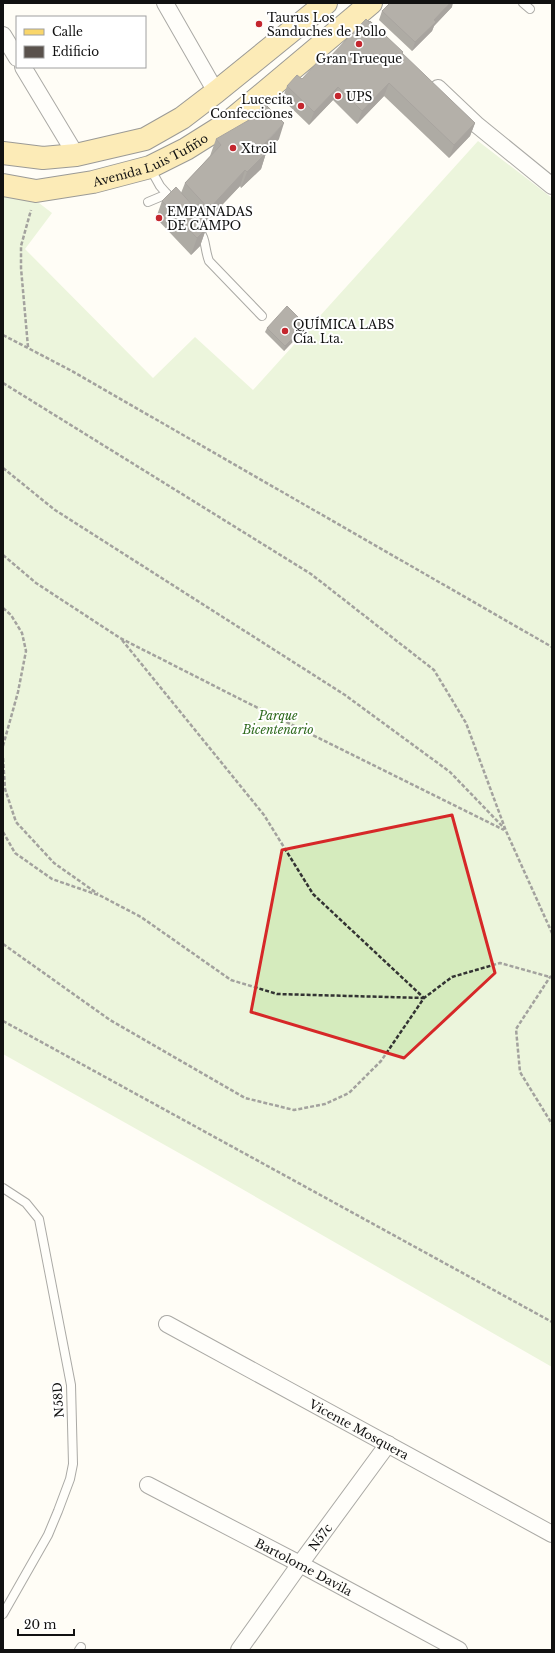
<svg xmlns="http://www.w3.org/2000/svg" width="555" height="1653" viewBox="0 0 555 1653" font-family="'Libre Baskerville',serif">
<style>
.grass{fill:#d5ebbd}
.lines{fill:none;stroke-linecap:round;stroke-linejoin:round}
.lane-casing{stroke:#444;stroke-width:10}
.street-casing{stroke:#444;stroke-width:18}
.primary-casing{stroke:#222;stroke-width:24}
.path{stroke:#333;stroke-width:2.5;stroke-dasharray:4 2;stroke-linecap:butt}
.lane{stroke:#fff;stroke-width:8}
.street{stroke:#fff;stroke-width:16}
.primary{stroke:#f9d66b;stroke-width:22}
.wall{fill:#4d4742}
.shaded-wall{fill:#3f3936}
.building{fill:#5a524d;stroke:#3f3936}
.marked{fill:none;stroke:#d62828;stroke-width:3;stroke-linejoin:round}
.poi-dot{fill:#c4262e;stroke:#fff;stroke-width:1.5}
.labels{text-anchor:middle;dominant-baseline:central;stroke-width:4;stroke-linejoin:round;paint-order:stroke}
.poi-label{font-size:12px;fill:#111;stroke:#fff;text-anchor:start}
.street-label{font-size:12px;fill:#111;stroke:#fff}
.park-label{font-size:12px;font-style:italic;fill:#2f6b1f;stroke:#fff}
</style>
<rect width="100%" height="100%" fill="#fffdf5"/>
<polygon class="grass" points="478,141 552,198 552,1367 195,1162 3,1054 3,196 39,203 52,213 25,249 153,378 195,337 253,390"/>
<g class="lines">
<g class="lane-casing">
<g id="lane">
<polyline points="523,3 530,9"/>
<polyline points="150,168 160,186 175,203"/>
<polyline points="148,202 167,194"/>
<path d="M197,227c10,12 7,21 12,34l53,55"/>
<polyline points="3,1188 26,1203 39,1219 71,1385 73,1464 70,1479 58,1511 48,1535 3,1614"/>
<polyline points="79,1650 81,1647"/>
</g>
</g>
<g class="street-casing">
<g id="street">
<polyline points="165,3 216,92"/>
<polyline points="3,35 17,58"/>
<polyline points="23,67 76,155"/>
<polyline points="438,88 477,125 552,186"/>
<path id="s1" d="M167,1324l385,210"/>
<path id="s2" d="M148,1485l152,79 159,86"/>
<path id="s3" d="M239,1650l61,-86 88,-120"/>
</g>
</g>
<g class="primary-casing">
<g id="primary">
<polyline points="3,153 43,158 76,155 145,139 182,118 216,92 326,3"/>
<path id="s4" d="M3,185l33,6 57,-9 57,-15 36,-18 43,-27 142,-119"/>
</g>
</g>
<g class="path">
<polyline points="3,335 70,370 552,647"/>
<polyline points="28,347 21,268 21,246 31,210"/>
<polyline points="3,383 311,574 434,670 466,723 506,831 552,933"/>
<polyline points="3,468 55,510 345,695 450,772 505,829"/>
<polyline points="3,555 36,583 120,638 244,701 504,830"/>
<polyline points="3,608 11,615 22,633 26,651 18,692 3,746"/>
<polyline points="122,640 264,815 313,894 424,998"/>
<polyline points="3,758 5,789 16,822 54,863 98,894"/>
<polyline points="3,832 15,853 52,879 101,896 141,917 231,980 277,994 424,998"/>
<polyline points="3,944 110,1020 245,1098 294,1110 325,1104 349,1093 381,1061 424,998 452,977 500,963 550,977"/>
<polyline points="552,976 550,977 516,1029 520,1072 552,1124"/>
<polyline points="3,1021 552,1322"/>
</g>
<use href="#lane" class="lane"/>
<use href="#street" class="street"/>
<use href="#primary" class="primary"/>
</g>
<g class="wall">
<polygon points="452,7 434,26 432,31 412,51 379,20 382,11"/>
<polygon points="402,54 475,123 470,136 449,158 384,96 357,124 333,100 309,125 282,99 287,86 302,79 328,59"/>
<polygon points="216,139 279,139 266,152 266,153 261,169 241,188 240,186 205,223 206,229 200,246 191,255 156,218 162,201 181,193 185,183 210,156"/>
<polygon points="306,325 304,330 284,351 265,332 267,328"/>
</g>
<g class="shaded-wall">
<polygon points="450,3 453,3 452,7 434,26 432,31 412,51 415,42 434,20"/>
<polygon points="389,83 384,96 357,124 362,111"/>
<polygon points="338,87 333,100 309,125 314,112"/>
<polygon points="284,123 279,139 255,163 261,147"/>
<polygon points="475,123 470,136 449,158 454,145"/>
<polygon points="266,153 261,169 241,188 247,172"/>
<polygon points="245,170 240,186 203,225 209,209"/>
<polygon points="206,229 200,246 191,255 197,238"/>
<polygon points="306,325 304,330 284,351 285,346"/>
</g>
<g class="building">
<polygon points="390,3 450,3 434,20 436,22 415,42 382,11"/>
<polygon points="366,19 369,22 370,21 403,52 402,53 475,123 454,145 389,83 362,111 338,87 314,112 287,86 297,75 302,79 324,55 328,59"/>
<polygon points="265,104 284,123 261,147 266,153 247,172 245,170 209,209 185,183 221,145 216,139 249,120"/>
<polygon points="176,187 204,218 206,229 197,238 162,201"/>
<polygon points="287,306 306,325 285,346 267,328"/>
</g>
<path d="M0 0H555V1653H0ZM452,815l43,158 -91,85 -153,-46 31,-162z" fill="#fffdf5" fill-opacity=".55" fill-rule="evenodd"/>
<path class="marked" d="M452,815l43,158 -91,85 -153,-46 31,-162z"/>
<g class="poi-dot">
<circle cx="259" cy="24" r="4"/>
<circle cx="359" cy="44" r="4"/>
<circle cx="338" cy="96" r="4"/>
<circle cx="301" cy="106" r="4"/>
<circle cx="233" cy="148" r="4"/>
<circle cx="159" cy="218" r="4"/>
<circle cx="285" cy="331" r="4"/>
</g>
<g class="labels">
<g class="poi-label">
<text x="267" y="17">Taurus Los<tspan x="267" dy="14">Sanduches de Pollo</tspan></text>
<text x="359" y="58" text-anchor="middle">Gran Trueque</text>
<text x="346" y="96">UPS</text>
<text x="293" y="99" text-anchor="end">Lucecita<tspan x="293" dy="14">Confecciones</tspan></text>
<text x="241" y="148">Xtroil</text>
<text x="167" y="211">EMPANADAS<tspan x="167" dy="14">DE CAMPO</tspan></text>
<text x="293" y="324">QUÍMICA LABS<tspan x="293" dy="14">Cía. Lta.</tspan></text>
</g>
<g class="street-label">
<text stroke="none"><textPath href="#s4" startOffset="153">Avenida Luis Tufiño</textPath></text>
<text transform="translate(58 1400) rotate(-94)">N58D</text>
<text stroke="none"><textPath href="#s1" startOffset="219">Vicente Mosquera</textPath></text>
<text stroke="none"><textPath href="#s3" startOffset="139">N57c</textPath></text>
<text stroke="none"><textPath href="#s2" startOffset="176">Bartolome Davila</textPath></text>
</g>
<g class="park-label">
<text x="278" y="715">Parque<tspan x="278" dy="14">Bicentenario</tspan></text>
</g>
</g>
<rect width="555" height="1653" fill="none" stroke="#111111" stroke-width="8"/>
<rect x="16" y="16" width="130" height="52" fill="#ffffff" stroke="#a0a0a0"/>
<rect x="24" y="29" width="20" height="6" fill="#f9d66b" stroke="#a0a0a0"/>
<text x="52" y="36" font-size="12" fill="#111111">Calle</text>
<rect x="24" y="46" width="20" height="12" fill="#5a524d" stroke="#a0a0a0"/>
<text x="52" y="56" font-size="12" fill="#111111">Edificio</text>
<path d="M18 1629v6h56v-6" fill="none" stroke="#111111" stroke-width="2"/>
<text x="24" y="1629" font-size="12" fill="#111111" stroke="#ffffff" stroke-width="3" paint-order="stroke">20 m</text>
</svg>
